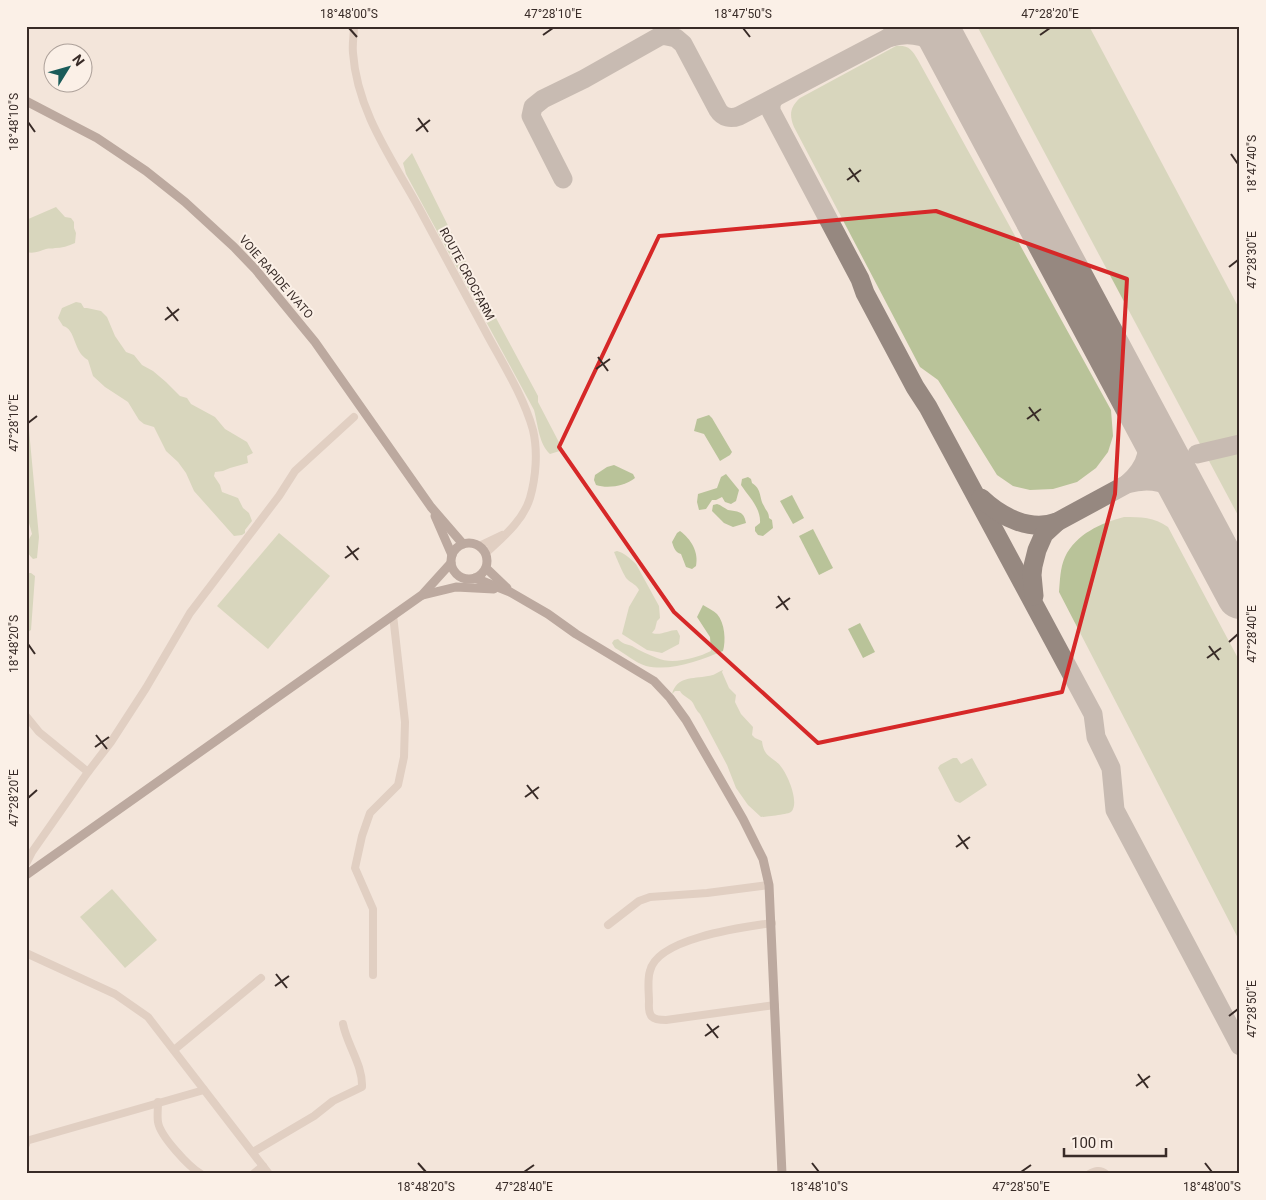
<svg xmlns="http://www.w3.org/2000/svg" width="1266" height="1200" viewBox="0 0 1266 1200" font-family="Roboto,sans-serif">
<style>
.green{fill:#b9c399}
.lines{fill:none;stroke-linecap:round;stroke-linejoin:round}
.taxiway{stroke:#968880;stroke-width:19}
.runway{stroke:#968880;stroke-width:46}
.minor{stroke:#ccb3a5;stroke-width:8}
.major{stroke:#7b6057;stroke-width:9}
.marked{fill:none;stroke:#d62828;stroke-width:4;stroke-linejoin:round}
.ticks{fill:none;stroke:#382b27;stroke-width:2}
.labels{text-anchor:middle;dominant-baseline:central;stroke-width:4;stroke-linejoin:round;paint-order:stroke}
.street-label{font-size:12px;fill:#382b27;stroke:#fbf0e7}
.neatline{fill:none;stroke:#382b27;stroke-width:2}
.ticks-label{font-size:12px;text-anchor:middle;fill:#382b27}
</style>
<rect width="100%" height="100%" fill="#f3e5da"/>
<g class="green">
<polygon points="977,26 1089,26 1240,310 1240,519"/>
<path d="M896,46c13,-1 16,4 22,14l193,350 2,26 -5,16 -12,16 -19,14 -24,7 -23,1 -17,-4 -16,-11 -59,-95 -18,-13 -126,-240c-5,-12 -4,-20 6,-29z"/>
<path d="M412,153l55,111 71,132v6l25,48 -13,4c-11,-10 -12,-29 -16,-44l-128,-236 -3,-11z"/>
<path d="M56,207l9,10 6,1 3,4v6l2,5 -1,10c-6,3 -14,5 -20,5 -3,1 -6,0 -9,1 -7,2 -11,5 -20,3v-32z"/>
<path d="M76,302l5,1 3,5h3l14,3 6,6 8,19 11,16 8,3 8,10 11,6 13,11 14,14 7,2 4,6 24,13 10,12 22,13 6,11 -6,3 1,7 -18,5 -7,3 -8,1 -1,4 6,9 2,7 16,6 5,10 6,5 3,8 -7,9v3l-3,2 -8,1 -40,-45 -8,-18 -8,-11 -12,-11 -12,-24 -10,-3 -5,-4 -11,-18 -23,-15 -12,-11 -5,-16c-15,-8 -12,-31 -25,-34l-5,-8 4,-10z"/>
<path d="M26,398l13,139 -2,21 -4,1c-9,-8 -7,-16 -1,-25l-3,-11 -3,-3z"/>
<polygon points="709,415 712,418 732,452 730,455 720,461 704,434 694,431 697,419"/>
<path d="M614,465l19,9 2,4c-10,8 -27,11 -39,7l-2,-5 1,-5 12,-8z"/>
<polygon points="726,474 739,490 736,501 731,504 725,502 722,497 716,500 712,500 706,509 699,510 697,502 698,494 717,488 721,477"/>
<path d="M748,477l3,2 1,4c10,6 7,15 12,23 2,5 5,6 5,12l3,2 1,8 -10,8 -5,-1 -3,-4v-4l5,-4c1,-15 -11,-26 -19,-38l1,-6z"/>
<polygon points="792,495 804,518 793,524 780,501"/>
<path d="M717,504c4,1 7,4 11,6 9,2 16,0 18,13l-13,4 -9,-4 -12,-12 1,-6z"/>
<path d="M1124,517c17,0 30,0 44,10l72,135v280l-181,-350c1,-11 1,-24 6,-35 11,-23 36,-34 59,-40z"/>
<polygon points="813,529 833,568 819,575 799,536"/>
<path d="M680,531c11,8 19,21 16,35l-4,3 -6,-2 -5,-13c-6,-2 -7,-6 -9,-12l5,-9z"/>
<polygon points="279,533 330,576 268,649 217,606"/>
<path d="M617,551c6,1 14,8 19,13l23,42 1,12 -3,3 -2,8 -3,4c9,3 16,-3 25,-3l3,6 -1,8 -17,9 -15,-3 -25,-16 7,-27 10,-17c-3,-6 -7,-6 -12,-11 -3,-3 -11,-22 -13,-27z"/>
<polygon points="26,573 31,573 35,576 31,630 28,632 26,637"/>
<path d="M703,605c5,3 11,6 14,9 8,9 9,27 6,37 -22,9 -52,21 -77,15 -10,-3 -22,-13 -31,-18l-3,-5 2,-3 4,-1c5,5 8,5 14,7 8,5 16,8 25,12 15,7 40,0 54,-7l-1,-14 -13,-20z"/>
<polygon points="860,623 875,652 863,658 848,629"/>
<path d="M723,670l-1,2 7,16 7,7 -1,7 6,12 12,13 -1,8 3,3 7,3c2,18 12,15 20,27 6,8 18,35 9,44 -2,2 -25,5 -30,5l-13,-12 -12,-17 -9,-23 -27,-51c-4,-4 -5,-7 -7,-11 -4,-6 -10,-6 -13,-12h-5l-3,3c5,-18 20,-15 36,-18 5,0 10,-4 15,-6z"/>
<polygon points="953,758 957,758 961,764 972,758 987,785 960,803 955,801 938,768 940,765"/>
<polygon points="112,889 157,940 125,968 80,917"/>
</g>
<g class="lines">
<g class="taxiway">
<path d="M888,38c28,-9 51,2 67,25"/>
<polyline points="774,98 771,104 771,111 860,279 865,293 915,387 928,407 1093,714 1096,737 1111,768 1115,810 1240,1046"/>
<path d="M563,179l-32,-63 2,-9 10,-8 41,-20 78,-44 14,3 7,6 35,66c5,8 13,9 21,6l149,-78 13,-12"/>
<polyline points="1197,454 1240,444"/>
<path d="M1127,484c22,-18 25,-40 18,-66"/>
<path d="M981,498c20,19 49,34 76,24"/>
<path d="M1034,596l-2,-21 1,-9 4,-16 7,-16 13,-12 70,-38c24,-7 43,-2 60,16"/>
</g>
<polyline class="runway" points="935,26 1240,596"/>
<g class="minor">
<path d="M354,26c0,9 -2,18 -1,27 4,58 39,106 66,155 23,43 47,87 70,130 16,29 35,60 44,92 5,21 3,47 -3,68 -7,23 -27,39 -44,55"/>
<polyline points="479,546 502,535"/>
<polyline points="26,716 39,732 88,772"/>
<polyline points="26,864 32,852 88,772 111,742 146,688 190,613 279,496 295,471 354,417"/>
<path d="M772,923c-28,4 -115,15 -122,48 -3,9 -1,21 -1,31 -1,15 3,18 17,18l109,-15"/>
<polyline points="608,925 639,901 650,897 707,893 769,885"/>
<polyline points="26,953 115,994 148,1017 269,1174"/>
<polyline points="373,975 373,909 355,868 362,836 370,813 398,785 404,757 405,722 393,615"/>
<polyline points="174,1050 261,978"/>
<path d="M158,1102c0,7 -1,14 0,20 2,14 31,45 43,52"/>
<polyline points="26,1144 26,1141 204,1090"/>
<path d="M253,1152l61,-36 19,-15 29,-14c1,-22 -15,-42 -19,-63"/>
<polyline points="253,1174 263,1166"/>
<path d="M1089,1174c6,-3 11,-5 17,0"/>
</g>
<g class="major">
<polyline points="26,101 97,138 146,171 185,202 234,247 256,270 315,342 431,507 463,544"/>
<polyline points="435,516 452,555"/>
<circle cx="469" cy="561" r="18"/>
<polyline points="486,568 507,588"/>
<polyline points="475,578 510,592 548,614 576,634 654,681 670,698 686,720 743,819 763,859 769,885 782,1174"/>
<polyline points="423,595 456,587 494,589"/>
<polyline points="26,875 422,595 451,563"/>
</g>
</g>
<path d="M0 0H1266V1200H0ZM936,211l191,68 -12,215 -53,198 -244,51 -144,-131 -115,-165 100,-211z" fill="#f3e5da" fill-opacity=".55" fill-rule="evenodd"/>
<path class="marked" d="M936,211l191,68 -12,215 -53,198 -244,51 -144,-131 -115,-165 100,-211z"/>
<path class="ticks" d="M349,28l8,9M743,28l7,9M543,35l10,-7M1040,35l10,-7M418,118l10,14M28,122l7,10M416,131l14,-11M1231,154l7,10M849,168l10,14M847,180l14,-10M1229,267l9,-7M167,307l11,14M165,320l14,-11M598,357l10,14M596,369l14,-10M1029,407l10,14M1027,419l14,-10M28,423l9,-7M347,546l11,14M345,558l14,-10M778,596l10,14M776,608l14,-10M1229,642l9,-8M28,644l7,10M1209,646l10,14M1207,658l14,-10M96,735l11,14M95,747l14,-10M527,785l11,14M525,797l14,-10M28,798l9,-8M958,835l10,14M956,847l14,-10M276,974l11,14M275,986l14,-10M1229,1016l9,-7M707,1024l11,14M705,1036l14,-10M1138,1074l10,14M1136,1086l14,-10M418,1163l8,9M812,1163l7,9M1205,1163l7,9M524,1172l10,-7M1021,1172l10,-7"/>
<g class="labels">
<g class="street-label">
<text transform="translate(467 274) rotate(62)">ROUTE CROCFARM</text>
<text transform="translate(276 277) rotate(49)">VOIE RAPIDE IVATO</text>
</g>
</g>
<rect width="1266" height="1200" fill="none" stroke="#fbf0e7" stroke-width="55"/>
<g transform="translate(68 68) rotate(53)"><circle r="24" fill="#fbf0e7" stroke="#ada19a"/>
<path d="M0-4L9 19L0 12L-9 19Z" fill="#1a5c5a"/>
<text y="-8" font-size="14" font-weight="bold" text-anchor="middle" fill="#382b27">N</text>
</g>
<path d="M1064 1148v8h102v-8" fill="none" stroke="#382b27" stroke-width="2.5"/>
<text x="1071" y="1148" font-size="15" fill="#382b27" stroke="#fbf0e7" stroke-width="4" paint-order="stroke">100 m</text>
<rect x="28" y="28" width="1210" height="1144" class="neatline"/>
<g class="ticks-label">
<text x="349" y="18">18°48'00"S</text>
<text x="553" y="18">47°28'10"E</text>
<text x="743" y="18">18°47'50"S</text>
<text x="1050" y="18">47°28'20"E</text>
<text transform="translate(14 122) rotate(-90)" y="4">18°48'10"S</text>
<text transform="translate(1252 164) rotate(-90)" y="4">18°47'40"S</text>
<text transform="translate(1252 260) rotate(-90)" y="4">47°28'30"E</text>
<text transform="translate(14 423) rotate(-90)" y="4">47°28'10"E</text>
<text transform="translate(1252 634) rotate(-90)" y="4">47°28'40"E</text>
<text transform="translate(14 644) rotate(-90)" y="4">18°48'20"S</text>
<text transform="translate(14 798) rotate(-90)" y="4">47°28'20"E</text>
<text transform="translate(1252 1009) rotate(-90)" y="4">47°28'50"E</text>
<text x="426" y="1191">18°48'20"S</text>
<text x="524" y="1191">47°28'40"E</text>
<text x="819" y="1191">18°48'10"S</text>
<text x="1021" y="1191">47°28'50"E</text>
<text x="1212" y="1191">18°48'00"S</text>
</g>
</svg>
